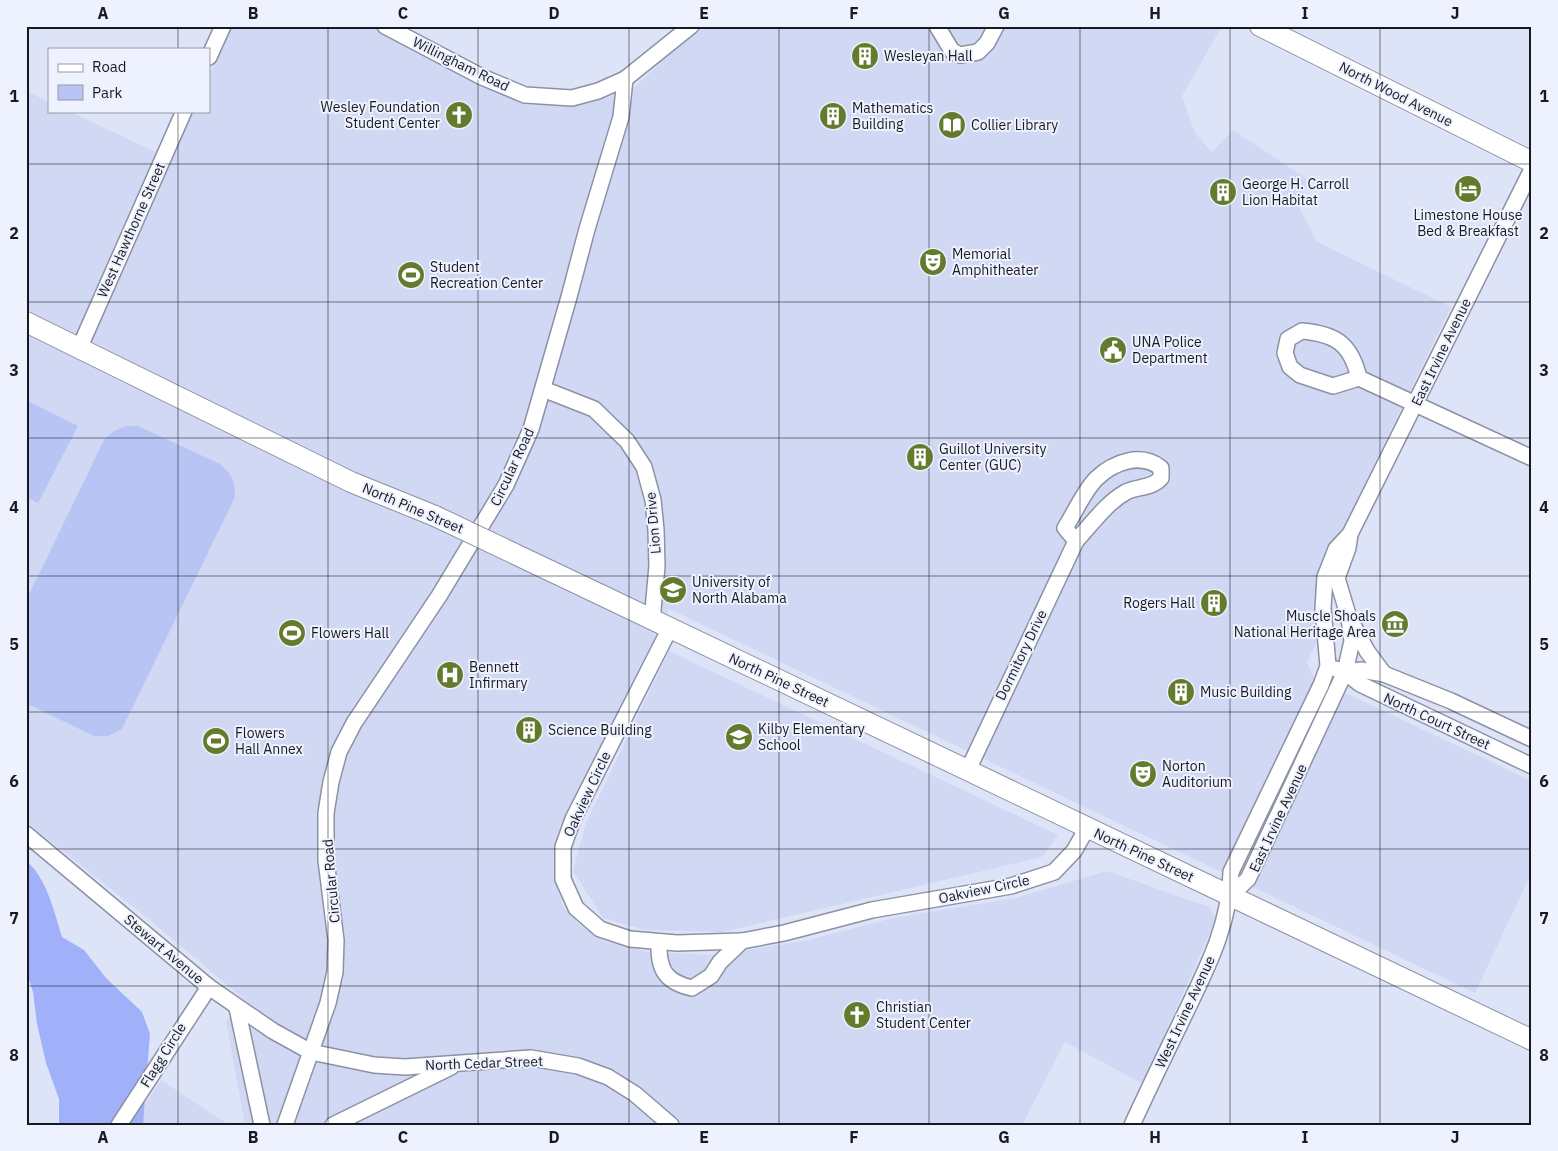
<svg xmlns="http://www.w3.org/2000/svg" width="1558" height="1151" viewBox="0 0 1558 1151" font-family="'IBM Plex Sans',sans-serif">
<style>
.built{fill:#d1d8f3}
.green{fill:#b8c4f4}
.forest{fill:#a1b1f9}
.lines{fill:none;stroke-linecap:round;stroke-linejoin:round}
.minor-casing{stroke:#8c91a4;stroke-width:18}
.major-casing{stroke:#8c91a4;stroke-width:22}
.minor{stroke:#fff;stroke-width:15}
.major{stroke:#fff;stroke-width:20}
.major-bridge-casing{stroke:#8c91a4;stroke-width:22;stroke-linecap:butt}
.major-bridge{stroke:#fff;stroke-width:20}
.grid{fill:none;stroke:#181a21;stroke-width:1;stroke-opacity:0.55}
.labels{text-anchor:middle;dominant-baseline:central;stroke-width:4;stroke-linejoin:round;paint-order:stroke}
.poi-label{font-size:14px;fill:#181a21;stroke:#eef1fe;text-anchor:start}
.street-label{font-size:14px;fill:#181a21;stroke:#eef1fe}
.neatline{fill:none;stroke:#181a21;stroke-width:2}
.grid-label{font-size:16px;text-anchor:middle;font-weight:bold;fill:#181a21}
</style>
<rect width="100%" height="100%" fill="#dee4f8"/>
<g class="built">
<polygon points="231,26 371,26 507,97 529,105 575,105 611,97 636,86 668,55 703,26 1222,26 1182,96 1195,133 1212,152 1233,130 1310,181 1298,205 1317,242 1451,307 1322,572 1317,641 1307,662 1314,678 1532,781 1532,872 1475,993 669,609 555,845 554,875 563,906 580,925 604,941 648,952 717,955 808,940 893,918 1015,898 1107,871 1209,907 1216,919 1143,1084 1065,1042 1022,1125 245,1125 226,1022 245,1000 151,921 26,822 26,91 49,102 49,111 69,111 172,160 193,111 209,111 209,76"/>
<polygon points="669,651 1058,835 1042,857 723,932 645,930 603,918 573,871 586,823"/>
<polygon points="161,1080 229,1125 131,1125"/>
</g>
<g class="green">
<polygon points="26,400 78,426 38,503 26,497"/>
<path d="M127,426h11l82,38c12,10 15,17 15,33l-113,232 -14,7h-14l-68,-33v-102l78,-161 10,-9z"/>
</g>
<path class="forest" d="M26,861c20,15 29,53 36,76l22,13 22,28 36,34 8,22 -7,91h-84v-26l-13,-36 -9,-39 -4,-32 -7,-21z"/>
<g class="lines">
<g class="minor-casing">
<g id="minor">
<polyline points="385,26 482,77 525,95 572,98 598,91 625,79 691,26"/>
<polyline points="937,26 952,51 960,55 978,52 987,43 996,26"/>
<polyline points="209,57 223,26"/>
<path d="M1302,331c34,3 49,13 57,47l-26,8 -33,-11 -10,-8 -5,-14 3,-14z"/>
<polyline points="79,349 184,111"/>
<polyline points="1359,378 1532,458"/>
<polyline points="543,389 594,409 627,441 644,467 653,500 656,530 657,566 652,621"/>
<polyline points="1353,625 1367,651 1384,674"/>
<polyline points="670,628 573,819 563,847 563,879 576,908 600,929 630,939 677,943 742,941 784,933 872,910 1011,886 1054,872 1074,851 1087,828"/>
<polyline points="1336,669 1345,672 1360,684 1532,766"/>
<polyline points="1345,672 1361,670 1384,674 1451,701 1532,739"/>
<path d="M968,770l108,-229 -11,-13c9,-14 20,-39 32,-50 17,-16 44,-26 64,-10v10c-10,11 -23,8 -35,14 -20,11 -35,33 -50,49"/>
<polyline points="26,834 209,987 273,1031 311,1052 374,1065 405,1067 531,1058 578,1066 608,1077 635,1094 671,1125"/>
<polyline points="1230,896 1248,879 1345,672 1352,641 1349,618 1337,578 1348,548 1350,534"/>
<path d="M659,942c-1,27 6,40 33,46l19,-12 9,-14 22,-21"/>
<polyline points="237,1008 262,1125"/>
<polyline points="119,1125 209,987"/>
<polyline points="285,1125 328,1003 335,972 336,940 326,860 326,813 331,782 339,752 354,723 439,596 506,485 531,429 569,297 587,229 621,117 625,79"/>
<polyline points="333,1125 451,1067"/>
<path d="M1132,1125c16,-35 33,-70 50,-105 23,-48 48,-94 49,-148l90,-187 7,-19 -5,-58 2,-31 11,-28 14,-15 182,-365"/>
</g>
</g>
<g class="major-casing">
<g id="major">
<polyline points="1260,26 1532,162"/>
<polyline points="26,322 351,482 435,516"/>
<polyline points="599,594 1532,1040"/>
</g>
</g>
<use href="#minor" class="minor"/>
<use href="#major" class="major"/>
<g class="major-bridge-casing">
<polyline id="major-bridge" points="435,516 599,594"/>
</g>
<use href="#major-bridge" class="major-bridge"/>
</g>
<path class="grid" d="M178,26v23M328,26v1099M478,26v1099M629,26v1099M779,26v1099M929,26v1099M1080,26v1099M1230,26v1099M1380,26v1099M178,111v1014M26,164h1506M26,302h1506M26,438h1506M26,576h1506M26,712h1506M26,849h1506M26,986h1506"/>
<defs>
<g id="building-disc" transform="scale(1.4375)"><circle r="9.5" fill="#647b2d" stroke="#eef1fe"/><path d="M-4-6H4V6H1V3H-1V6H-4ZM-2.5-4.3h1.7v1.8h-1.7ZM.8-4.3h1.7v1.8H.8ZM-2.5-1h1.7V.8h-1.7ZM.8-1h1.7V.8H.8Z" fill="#fff"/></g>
<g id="church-disc" transform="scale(1.4375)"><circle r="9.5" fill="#647b2d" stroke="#eef1fe"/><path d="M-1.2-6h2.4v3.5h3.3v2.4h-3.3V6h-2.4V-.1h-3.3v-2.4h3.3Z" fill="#fff"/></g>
<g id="library-disc" transform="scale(1.4375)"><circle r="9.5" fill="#647b2d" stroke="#eef1fe"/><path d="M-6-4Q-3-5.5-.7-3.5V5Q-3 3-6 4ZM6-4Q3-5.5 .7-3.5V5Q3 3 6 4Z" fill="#fff"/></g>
<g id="hotel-disc" transform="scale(1.4375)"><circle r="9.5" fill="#647b2d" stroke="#eef1fe"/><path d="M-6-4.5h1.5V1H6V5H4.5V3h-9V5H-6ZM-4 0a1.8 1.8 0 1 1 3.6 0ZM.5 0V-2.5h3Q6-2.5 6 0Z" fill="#fff"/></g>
<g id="theatre-disc" transform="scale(1.4375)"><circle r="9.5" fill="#647b2d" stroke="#eef1fe"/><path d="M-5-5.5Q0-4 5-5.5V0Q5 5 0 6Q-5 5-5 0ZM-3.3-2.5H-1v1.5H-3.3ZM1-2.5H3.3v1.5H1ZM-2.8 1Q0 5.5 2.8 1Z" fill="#fff"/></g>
<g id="stadium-disc" transform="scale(1.4375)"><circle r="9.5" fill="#647b2d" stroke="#eef1fe"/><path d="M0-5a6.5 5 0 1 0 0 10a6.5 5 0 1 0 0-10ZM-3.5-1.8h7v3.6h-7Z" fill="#fff"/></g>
<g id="civic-disc" transform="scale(1.4375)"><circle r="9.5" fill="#647b2d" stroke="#eef1fe"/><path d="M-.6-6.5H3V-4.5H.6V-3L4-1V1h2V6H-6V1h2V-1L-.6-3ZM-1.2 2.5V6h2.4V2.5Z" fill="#fff"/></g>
<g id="university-disc" transform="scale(1.4375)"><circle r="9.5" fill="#647b2d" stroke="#eef1fe"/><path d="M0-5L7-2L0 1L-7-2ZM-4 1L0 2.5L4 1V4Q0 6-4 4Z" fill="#fff"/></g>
<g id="museum-disc" transform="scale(1.4375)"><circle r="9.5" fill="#647b2d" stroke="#eef1fe"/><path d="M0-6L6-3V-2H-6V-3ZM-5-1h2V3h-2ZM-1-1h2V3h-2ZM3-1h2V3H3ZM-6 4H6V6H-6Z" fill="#fff"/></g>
<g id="hospital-disc" transform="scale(1.4375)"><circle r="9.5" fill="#647b2d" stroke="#eef1fe"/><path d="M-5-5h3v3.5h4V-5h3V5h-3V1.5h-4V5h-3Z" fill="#fff"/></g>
<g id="school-disc" transform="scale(1.4375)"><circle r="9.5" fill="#647b2d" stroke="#eef1fe"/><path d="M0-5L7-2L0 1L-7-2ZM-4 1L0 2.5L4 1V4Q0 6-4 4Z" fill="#fff"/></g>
</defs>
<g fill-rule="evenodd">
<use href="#building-disc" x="865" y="56"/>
<use href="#church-disc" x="459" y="115"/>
<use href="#building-disc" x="833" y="116"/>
<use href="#library-disc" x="952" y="125"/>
<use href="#hotel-disc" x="1468" y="189"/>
<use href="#building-disc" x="1223" y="192"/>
<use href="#theatre-disc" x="933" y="262"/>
<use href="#stadium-disc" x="411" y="275"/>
<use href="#civic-disc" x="1113" y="350"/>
<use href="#building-disc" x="920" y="457"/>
<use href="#university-disc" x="673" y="590"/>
<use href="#building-disc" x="1214" y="603"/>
<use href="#museum-disc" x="1395" y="624"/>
<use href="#stadium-disc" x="292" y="633"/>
<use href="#hospital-disc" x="450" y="675"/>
<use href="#building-disc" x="1181" y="692"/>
<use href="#building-disc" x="529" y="730"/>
<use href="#school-disc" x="739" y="737"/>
<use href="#stadium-disc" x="216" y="741"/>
<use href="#theatre-disc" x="1143" y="774"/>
<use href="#church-disc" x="857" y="1015"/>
</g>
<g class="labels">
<g class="poi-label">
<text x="884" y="56">Wesleyan Hall</text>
<text x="440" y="107" text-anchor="end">Wesley Foundation<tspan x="440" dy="16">Student Center</tspan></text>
<text x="852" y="108">Mathematics<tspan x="852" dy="16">Building</tspan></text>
<text x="971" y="125">Collier Library</text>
<text x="1242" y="184">George H. Carroll<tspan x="1242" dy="16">Lion Habitat</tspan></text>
<text x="1468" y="215" text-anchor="middle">Limestone House<tspan x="1468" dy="16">Bed &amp; Breakfast</tspan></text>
<text x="952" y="254">Memorial<tspan x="952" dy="16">Amphitheater</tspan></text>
<text x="430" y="267">Student<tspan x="430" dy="16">Recreation Center</tspan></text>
<text x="1132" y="342">UNA Police<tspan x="1132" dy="16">Department</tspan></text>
<text x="939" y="449">Guillot University<tspan x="939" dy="16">Center (GUC)</tspan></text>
<text x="692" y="582">University of<tspan x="692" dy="16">North Alabama</tspan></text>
<text x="1195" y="603" text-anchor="end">Rogers Hall</text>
<text x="1376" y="616" text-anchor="end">Muscle Shoals<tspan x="1376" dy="16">National Heritage Area</tspan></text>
<text x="311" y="633">Flowers Hall</text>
<text x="469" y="667">Bennett<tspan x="469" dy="16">Infirmary</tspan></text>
<text x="1200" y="692">Music Building</text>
<text x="758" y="729">Kilby Elementary<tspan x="758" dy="16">School</tspan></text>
<text x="548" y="730">Science Building</text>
<text x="235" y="733">Flowers<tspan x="235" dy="16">Hall Annex</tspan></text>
<text x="1162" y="766">Norton<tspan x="1162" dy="16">Auditorium</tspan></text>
<text x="876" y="1007">Christian<tspan x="876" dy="16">Student Center</tspan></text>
</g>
<g class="street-label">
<text transform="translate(461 64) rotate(26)">Willingham Road</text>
<text transform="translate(1396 94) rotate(27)">North Wood Avenue</text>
<text transform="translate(131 230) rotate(-66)">West Hawthorne Street</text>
<text transform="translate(1441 352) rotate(-64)">East Irvine Avenue</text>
<text transform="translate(512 467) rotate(-65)">Circular Road</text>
<text transform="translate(413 508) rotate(23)">North Pine Street</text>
<text transform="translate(653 523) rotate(-95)">Lion Drive</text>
<text transform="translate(1021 655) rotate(-64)">Dormitory Drive</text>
<text transform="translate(779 680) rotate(25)">North Pine Street</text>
<text transform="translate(1437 721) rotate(25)">North Court Street</text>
<text transform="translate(587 794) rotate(-65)">Oakview Circle</text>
<text transform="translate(1278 818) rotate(-65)">East Irvine Avenue</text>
<text transform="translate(1144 855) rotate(25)">North Pine Street</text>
<text transform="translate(331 881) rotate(-95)">Circular Road</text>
<text transform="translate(984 889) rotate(-12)">Oakview Circle</text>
<text transform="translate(164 949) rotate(40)">Stewart Avenue</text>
<text transform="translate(1185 1012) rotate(-65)">West Irvine Avenue</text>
<text transform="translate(163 1055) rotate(-58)">Flagg Circle</text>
<text transform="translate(484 1063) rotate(-2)">North Cedar Street</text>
</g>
</g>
<rect width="1558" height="1151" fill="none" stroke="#eef1fe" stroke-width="55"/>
<rect x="48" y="48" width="162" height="65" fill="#eef1fe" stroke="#989ba6"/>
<rect x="58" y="64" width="25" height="8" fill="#ffffff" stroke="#989ba6"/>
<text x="92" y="72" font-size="15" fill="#181a21">Road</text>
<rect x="58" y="85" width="25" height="15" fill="#b8c4f4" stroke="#989ba6"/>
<text x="92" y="98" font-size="15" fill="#181a21">Park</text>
<rect x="28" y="28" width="1502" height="1096" class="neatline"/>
<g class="grid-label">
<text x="103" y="19">A</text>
<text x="253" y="19">B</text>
<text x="403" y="19">C</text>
<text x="554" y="19">D</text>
<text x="704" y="19">E</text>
<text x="854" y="19">F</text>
<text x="1004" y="19">G</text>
<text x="1155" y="19">H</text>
<text x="1305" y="19">I</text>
<text x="1455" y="19">J</text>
<text x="14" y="102">1</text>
<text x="1544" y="102">1</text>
<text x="14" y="239">2</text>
<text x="1544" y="239">2</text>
<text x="14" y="376">3</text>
<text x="1544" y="376">3</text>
<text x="14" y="513">4</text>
<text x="1544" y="513">4</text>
<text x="14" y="650">5</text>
<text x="1544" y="650">5</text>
<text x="14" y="787">6</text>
<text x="1544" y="787">6</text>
<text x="14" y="924">7</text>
<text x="1544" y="924">7</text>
<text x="14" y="1061">8</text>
<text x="1544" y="1061">8</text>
<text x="103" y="1143">A</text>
<text x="253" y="1143">B</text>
<text x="403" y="1143">C</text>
<text x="554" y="1143">D</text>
<text x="704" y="1143">E</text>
<text x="854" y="1143">F</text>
<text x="1004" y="1143">G</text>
<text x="1155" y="1143">H</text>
<text x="1305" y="1143">I</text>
<text x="1455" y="1143">J</text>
</g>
</svg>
